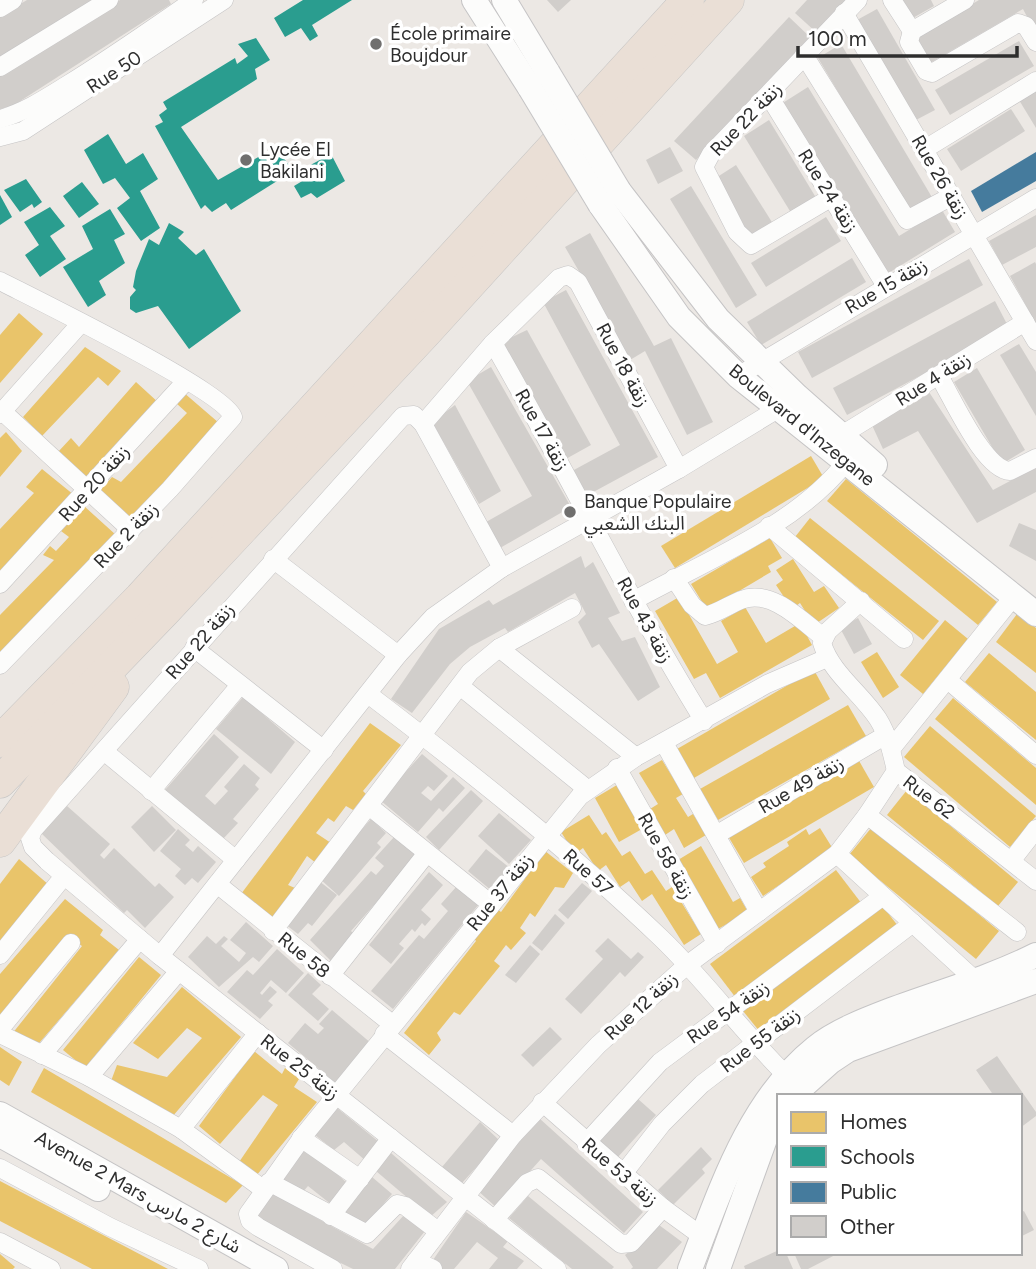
<svg xmlns="http://www.w3.org/2000/svg" width="1036" height="1269" viewBox="0 0 1036 1269" font-family="Figtree,'Noto Sans Arabic',sans-serif">
<style>
.homes{fill:#e9c46a}
.schools{fill:#2a9d8f}
.public{fill:#457b9d}
.building{fill:#d1cecb}
.lines{fill:none;stroke-linecap:round;stroke-linejoin:round}
.street-casing{stroke:#c5c4c5;stroke-width:19}
.secondary-casing{stroke:#c5c4c5;stroke-width:26}
.highway-casing{stroke:#c6c5c4;stroke-width:33}
.street{stroke:#fcfcfb;stroke-width:18}
.secondary{stroke:#fcfcfb;stroke-width:24}
.highway{stroke:#eadfd6;stroke-width:32}
.secondary-bridge-casing{stroke:#c5c4c5;stroke-width:26;stroke-linecap:butt}
.secondary-bridge{stroke:#fcfcfb;stroke-width:24}
.poi-dot{fill:#706f6e;stroke:#fff;stroke-width:2.5}
.labels{text-anchor:middle;dominant-baseline:central;stroke-width:7;stroke-linejoin:round;paint-order:stroke}
.poi-label{font-size:19px;fill:#2e2e2e;stroke:#fff;text-anchor:start}
.street-label{font-size:19px;fill:#2e2e2e;stroke:#fff}
</style>
<rect width="100%" height="100%" fill="#ece8e4"/>
<g class="homes">
<polygon points="19,313 43,334 0,383 0,335"/>
<polygon points="85,347 121,371 108,386 98,377 42,436 23,417"/>
<polygon points="136,382 160,404 90,482 58,452 71,438 79,447"/>
<polygon points="183,392 219,423 133,521 99,492 112,477 121,482 187,413 176,403"/>
<polygon points="6,432 22,451 0,477 0,438"/>
<polygon points="811,456 824,478 675,568 661,546"/>
<polygon points="42,469 74,495 0,572 0,529 34,493 26,487"/>
<polygon points="846,479 997,602 978,625 827,501"/>
<polygon points="84,506 116,535 0,660 0,615 54,560 43,555 50,546 56,551 69,537 61,531"/>
<polygon points="810,518 939,621 923,640 795,537"/>
<polygon points="770,538 782,558 768,566 771,572 707,610 691,584"/>
<polygon points="793,559 814,592 824,586 839,608 814,625 800,603 792,609 776,585 783,580 776,570"/>
<polygon points="679,597 717,664 738,652 721,621 745,607 766,643 800,623 812,645 720,698 706,673 694,679 655,611"/>
<polygon points="1017,614 1036,628 1036,673 996,642"/>
<polygon points="945,620 968,639 923,694 900,675"/>
<polygon points="877,652 899,687 883,698 861,662"/>
<polygon points="989,653 1036,692 1036,740 965,682"/>
<polygon points="814,670 830,699 694,778 677,749"/>
<polygon points="953,698 1036,768 1036,805 935,719"/>
<polygon points="848,705 866,736 718,820 700,789"/>
<polygon points="370,723 401,745 363,791 366,794 353,810 346,806 334,822 328,818 316,833 331,843 316,863 307,856 288,885 295,888 272,919 241,894"/>
<polygon points="930,726 1036,816 1010,847 904,757"/>
<polygon points="858,759 874,787 744,863 728,836"/>
<polygon points="662,760 683,794 676,798 688,817 693,814 706,835 684,848 674,829 665,835 650,809 658,804 639,773"/>
<polygon points="617,785 642,829 619,842 595,798"/>
<polygon points="907,790 1018,882 998,906 887,815"/>
<polygon points="589,815 602,835 606,832 622,856 630,851 645,874 652,870 666,891 672,887 701,934 684,945 652,894 642,901 629,881 620,887 606,865 598,871 583,848 575,854 561,832"/>
<polygon points="872,827 999,931 976,959 849,855"/>
<polygon points="820,828 833,849 763,896 751,877 766,867 763,863 789,846 787,842 806,829 809,835"/>
<polygon points="701,846 733,902 740,898 748,912 718,929 678,860"/>
<polygon points="545,851 573,873 564,888 555,887 535,917 530,913 520,928 526,933 511,950 506,945 494,961 500,966 460,1015 454,1012 437,1033 441,1040 429,1055 404,1033 476,941 473,937 495,907 501,912"/>
<polygon points="19,859 49,885 0,943 0,884"/>
<polygon points="836,870 862,904 736,998 710,964"/>
<polygon points="65,899 103,930 100,935 119,950 34,1049 12,1034 82,946 66,935 0,1020 0,974"/>
<polygon points="881,904 898,926 760,1032 743,1011"/>
<polygon points="139,957 161,975 85,1068 63,1050"/>
<polygon points="182,987 241,1037 172,1117 111,1081 117,1065 167,1077 202,1038 187,1028 158,1059 133,1043"/>
<polygon points="0,1047 22,1062 9,1086 0,1080"/>
<polygon points="254,1051 282,1074 285,1068 299,1079 294,1087 317,1102 252,1181 235,1168 278,1105 263,1095 220,1144 199,1126"/>
<polygon points="44,1068 243,1185 226,1203 31,1092"/>
<polygon points="0,1181 168,1269 92,1269 0,1221"/>
<polygon points="0,1254 15,1267 13,1269 0,1269"/>
</g>
<g class="schools">
<polygon points="303,0 352,0 312,25 318,36 310,41 301,28 285,37 274,18"/>
<polygon points="256,38 270,60 255,69 257,79 181,127 218,180 276,147 293,171 231,210 226,203 212,212 205,205 201,209 155,126 163,122 159,115 167,109 163,102 235,58 237,64 248,56 238,44"/>
<polygon points="108,134 126,164 143,153 158,179 140,191 160,228 141,241 117,208 130,198 115,178 103,184 84,150"/>
<polygon points="331,154 345,181 317,198 311,193 301,198 294,186 309,177 303,169"/>
<polygon points="26,179 42,202 34,208 32,204 20,212 4,190"/>
<polygon points="82,182 99,204 79,218 63,196"/>
<polygon points="0,195 12,217 0,225"/>
<polygon points="50,207 65,226 50,236 66,259 40,277 25,255 39,245 24,222"/>
<polygon points="110,209 125,234 114,240 125,263 99,281 106,295 88,307 63,267 93,249 82,226"/>
<polygon points="169,223 184,232 178,238 196,255 204,249 241,311 189,349 158,306 136,313 130,309 130,297 136,290 133,287 136,271 149,239 159,245"/>
</g>
<polygon class="public" points="1036,152 1036,181 982,212 971,191"/>
<g class="building">
<polygon points="27,0 96,0 0,57 0,16"/>
<polygon points="120,0 169,0 171,4 14,105 0,109 0,75"/>
<polygon points="547,0 571,0 558,12"/>
<polygon points="807,0 848,0 817,33 795,13"/>
<polygon points="901,0 931,0 934,6 911,19"/>
<polygon points="979,0 1036,0 1036,34 1023,9 930,63 917,37"/>
<polygon points="877,9 935,110 914,121 857,20"/>
<polygon points="789,17 810,37 696,160 674,141"/>
<polygon points="1019,41 1034,66 950,115 935,90"/>
<polygon points="841,44 933,199 910,213 818,58"/>
<polygon points="808,87 899,236 942,210 955,232 882,277 778,106"/>
<polygon points="1036,90 1036,128 1019,100"/>
<polygon points="1011,109 1025,131 961,171 947,149"/>
<polygon points="769,120 818,201 793,216 744,136"/>
<polygon points="670,147 683,171 658,184 646,160"/>
<polygon points="736,165 775,227 750,243 711,181"/>
<polygon points="691,186 757,295 736,308 670,199"/>
<polygon points="1036,215 1036,247 1002,265 989,241"/>
<polygon points="826,217 841,241 766,287 751,263"/>
<polygon points="590,233 654,346 671,338 713,422 687,435 645,351 630,360 565,247"/>
<polygon points="852,258 866,282 761,345 747,322"/>
<polygon points="969,259 983,285 812,378 798,352"/>
<polygon points="1035,262 1036,264 1036,324 1010,276"/>
<polygon points="566,290 658,457 586,496 572,471 620,445 543,302"/>
<polygon points="995,301 1009,328 847,415 833,388"/>
<polygon points="527,330 591,445 564,460 502,342"/>
<polygon points="1019,344 1036,372 1036,416 1000,355"/>
<polygon points="491,367 571,507 500,548 486,522 532,496 467,381"/>
<polygon points="977,368 1025,450 1002,464 954,382"/>
<polygon points="929,392 993,490 1036,467 1036,492 977,523 918,431 883,449 871,423 908,399 914,403"/>
<polygon points="455,405 501,491 479,504 432,422"/>
<polygon points="1019,523 1036,530 1036,561 1009,546"/>
<polygon points="581,556 585,568 593,562 620,613 608,618 622,641 635,637 660,687 638,701 599,644 592,648 578,622 586,614 575,593 508,632 505,628 470,647 450,664 412,713 391,699 439,629 489,600 493,605"/>
<polygon points="858,618 872,644 854,654 840,628"/>
<polygon points="243,697 295,742 271,774 216,729"/>
<polygon points="214,734 239,757 205,796 215,805 228,791 224,787 244,764 260,778 255,785 259,789 233,819 238,823 223,839 165,790"/>
<polygon points="422,754 448,776 434,791 428,786 421,793 431,801 453,777 465,788 443,812 439,808 418,832 380,800"/>
<polygon points="471,790 483,801 439,850 426,837"/>
<polygon points="67,806 110,844 100,855 104,859 114,848 155,887 159,883 174,897 145,928 127,910 124,913 41,833"/>
<polygon points="152,806 176,830 154,852 131,827"/>
<polygon points="499,813 531,840 509,864 478,836"/>
<polygon points="371,819 386,833 377,843 381,847 339,896 319,878"/>
<polygon points="178,829 190,840 185,845 193,852 198,846 216,862 198,883 192,878 185,885 175,876 181,869 160,851"/>
<polygon points="395,836 417,856 351,931 356,936 332,962 310,940 371,871 376,875 384,866 375,858"/>
<polygon points="486,849 510,868 492,891 468,871"/>
<polygon points="429,872 443,885 421,910 431,919 425,926 422,923 415,932 412,929 399,944 404,948 391,964 369,945"/>
<polygon points="319,881 337,895 312,926 308,923 298,934 285,924"/>
<polygon points="582,883 592,891 568,919 558,910"/>
<polygon points="457,886 479,904 393,1009 371,991 419,935 424,939 448,911 441,904"/>
<polygon points="555,914 565,923 542,951 532,943"/>
<polygon points="246,922 273,946 259,962 253,957 219,987 188,957 207,936 216,944 224,936 228,939 221,946 239,962 246,953 230,940"/>
<polygon points="608,938 631,959 638,952 644,957 625,977 620,972 581,1014 565,999 603,959 595,951"/>
<polygon points="530,945 540,954 516,983 505,975"/>
<polygon points="277,949 304,973 286,993 271,980 260,993 262,995 270,986 277,992 268,1001 273,1005 260,1019 227,992 247,970 253,975"/>
<polygon points="308,973 321,985 312,994 329,1009 318,1021 288,995"/>
<polygon points="332,1010 372,1044 337,1084 288,1043 305,1023 318,1034 324,1028 319,1024"/>
<polygon points="550,1027 562,1039 533,1067 521,1055"/>
<polygon points="997,1056 1036,1112 1036,1116 1020,1128 1020,1096 994,1096 976,1070"/>
<polygon points="638,1099 656,1115 617,1158 598,1142"/>
<polygon points="337,1108 379,1142 366,1161 344,1142 334,1150 315,1135"/>
<polygon points="539,1118 643,1212 624,1233 541,1159 497,1208 476,1189"/>
<polygon points="480,1122 500,1141 462,1183 442,1167"/>
<polygon points="306,1146 348,1184 332,1205 308,1186 301,1194 281,1178"/>
<polygon points="701,1147 712,1159 702,1169 705,1173 673,1205 658,1190"/>
<polygon points="391,1153 447,1202 430,1217 376,1171"/>
<polygon points="372,1177 392,1194 363,1228 343,1211"/>
<polygon points="271,1193 373,1249 405,1214 425,1231 395,1269 353,1269 259,1223 254,1215"/>
<polygon points="528,1196 614,1267 612,1269 572,1269 509,1218"/>
<polygon points="1024,1211 1034,1230 1020,1237 1020,1213"/>
<polygon points="466,1212 508,1241 503,1247 524,1261 517,1269 489,1269 498,1258 477,1242 454,1269 442,1269 433,1260"/>
<polygon points="659,1225 682,1242 657,1269 631,1269 633,1267 625,1255"/>
<polygon points="779,1250 779,1253 786,1253 793,1269 745,1269 744,1266"/>
<polygon points="794,1253 839,1253 808,1269 801,1269"/>
</g>
<g class="lines">
<g class="street-casing">
<g id="street">
<polyline points="892,0 912,31 965,0"/>
<polyline points="0,8 13,0"/>
<polyline points="844,13 1036,341"/>
<polyline points="912,31 909,42 926,71 932,73 1018,23 1026,26 1036,42"/>
<polyline points="804,55 907,220 952,196"/>
<polyline points="0,67 109,0"/>
<polyline points="769,96 886,286"/>
<path d="M0,119c25,-7 46,-21 67,-34 44,-27 85,-56 127,-85"/>
<polyline points="0,137 23,131 224,0"/>
<polyline points="925,149 1036,81"/>
<polyline points="832,197 751,245 737,232 704,167 711,154 858,0"/>
<path d="M0,281c35,18 224,110 233,136l-63,72 -170,176"/>
<path d="M493,343c72,125 135,255 211,378"/>
<polyline points="738,376 1036,198"/>
<path d="M939,376c14,23 45,94 71,95l26,-13"/>
<polyline points="2,411 131,530"/>
<polyline points="0,414 81,323"/>
<polyline points="423,424 493,343 559,278 568,275 578,282 679,469"/>
<polyline points="840,436 1025,322"/>
<polyline points="769,526 904,639"/>
<polyline points="273,559 398,655"/>
<polyline points="502,568 423,424 414,415 403,416 33,830 30,838 33,847 47,861 160,956 557,1269"/>
<path d="M674,578l18,27 13,11c13,-3 24,-11 36,-16 30,-12 60,20 83,38"/>
<polyline points="0,584 186,381"/>
<path d="M633,601c70,-39 163,-75 213,-139"/>
<path d="M861,601l-33,30 -6,12c9,30 39,50 56,76 10,16 14,34 18,52l140,110"/>
<polyline points="194,648 324,750"/>
<polyline points="499,648 636,757"/>
<polyline points="949,681 1036,755"/>
<polyline points="460,686 587,789"/>
<path d="M368,694c101,77 201,156 293,244 45,43 81,94 125,137"/>
<polyline points="664,743 759,912"/>
<polyline points="891,749 1014,596"/>
<polyline points="105,752 236,860"/>
<polyline points="617,768 717,944"/>
<polyline points="151,791 240,685"/>
<polyline points="369,806 491,904"/>
<polyline points="867,815 1017,932"/>
<polyline points="716,835 886,735"/>
<polyline points="837,854 975,980"/>
<polyline points="1012,860 1036,829"/>
<polyline points="217,884 392,1024"/>
<polyline points="273,931 470,672 499,648 572,608"/>
<polyline points="0,955 64,876"/>
<polyline points="160,956 398,655 433,617 502,568 679,469 786,404"/>
<polyline points="330,976 427,853"/>
<polyline points="0,1029 71,943"/>
<polyline points="0,1034 89,1077 181,1129 263,1189"/>
<polyline points="384,1034 513,1135"/>
<polyline points="42,1055 140,939"/>
<polyline points="89,1077 179,971"/>
<polyline points="542,1102 663,1208 703,1237"/>
<polyline points="181,1129 258,1033"/>
<polyline points="301,1138 360,1179"/>
<polyline points="586,1143 660,1062 883,896"/>
<polyline points="0,1168 110,1227 199,1269"/>
<polyline points="623,1174 662,1124 702,1084 913,923"/>
<polyline points="269,1182 367,1234 397,1204 405,1206 438,1231"/>
<polyline points="331,1216 391,1138"/>
<polyline points="494,1220 527,1183 538,1178 621,1244 631,1243 663,1208"/>
<polyline points="0,1242 51,1269"/>
<polyline points="416,1261 433,1269"/>
<polyline points="333,1269 258,1227 250,1221 248,1214 304,1135 580,796 636,757 767,684 827,658"/>
<polyline points="410,1269 513,1135 598,1045 687,965 837,854 867,815 896,771"/>
</g>
</g>
<g class="secondary-casing">
<g id="secondary">
<polyline points="474,0 530,88"/>
<polyline points="504,0 548,73"/>
<polyline points="619,191 718,319 797,396 875,465"/>
<polyline points="600,204 679,317 738,376 1036,614"/>
<polyline points="792,1096 830,1062 848,1050 1036,981"/>
<polyline points="0,1114 276,1269"/>
<polyline points="0,1135 98,1189"/>
<path d="M690,1269c30,-77 58,-167 125,-221 21,-17 50,-28 76,-38 48,-18 99,-32 145,-55"/>
<polyline points="718,1269 765,1139 779,1115"/>
</g>
</g>
<g class="highway-casing">
<g id="highway">
<polyline points="0,741 140,598 688,0"/>
<polyline points="0,782 165,611 426,332 728,0"/>
<polyline points="0,841 113,687"/>
</g>
</g>
<use href="#street" class="street"/>
<use href="#secondary" class="secondary"/>
<use href="#highway" class="highway"/>
<g class="secondary-bridge-casing">
<g id="secondary-bridge">
<polyline points="548,73 619,191"/>
<polyline points="530,88 600,204"/>
</g>
</g>
<use href="#secondary-bridge" class="secondary-bridge"/>
</g>
<g class="poi-dot">
<circle cx="376" cy="44" r="7"/>
<circle cx="246" cy="160" r="7"/>
<circle cx="570" cy="512" r="7"/>
</g>
<g class="labels">
<g class="poi-label">
<text x="390" y="33">École primaire<tspan x="390" dy="22">Boujdour</tspan></text>
<text x="260" y="149">Lycée El<tspan x="260" dy="22">Bakilani</tspan></text>
<text x="584" y="501">Banque Populaire<tspan x="584" dy="22">البنك الشعبي</tspan></text>
</g>
<g class="street-label">
<text transform="translate(114 72) rotate(-33)">Rue 50</text>
<text transform="translate(746 119) rotate(-46)">Rue 22 زنقة</text>
<text transform="translate(940 177) rotate(60)">Rue 26 زنقة</text>
<text transform="translate(828 191) rotate(58)">Rue 24 زنقة</text>
<text transform="translate(886 286) rotate(-30)">Rue 15 زنقة</text>
<text transform="translate(623 365) rotate(62)">Rue 18 زنقة</text>
<text transform="translate(933 379) rotate(-32)">Rue 4 زنقة</text>
<text transform="translate(802 425) rotate(39)">Boulevard d'Inzegane</text>
<text transform="translate(542 430) rotate(61)">Rue 17 زنقة</text>
<text transform="translate(94 483) rotate(-48)">Rue 20 زنقة</text>
<text transform="translate(126 535) rotate(-46)">Rue 2 زنقة</text>
<text transform="translate(645 620) rotate(61)">Rue 43 زنقة</text>
<text transform="translate(200 641) rotate(-49)">Rue 22 زنقة</text>
<text transform="translate(801 785) rotate(-30)">Rue 49 زنقة</text>
<text transform="translate(929 797) rotate(37)">Rue 62</text>
<text transform="translate(666 856) rotate(61)">Rue 58 زنقة</text>
<text transform="translate(588 872) rotate(42)">Rue 57</text>
<text transform="translate(500 892) rotate(-51)">Rue 37 زنقة</text>
<text transform="translate(304 955) rotate(39)">Rue 58</text>
<text transform="translate(641 1006) rotate(-42)">Rue 12 زنقة</text>
<text transform="translate(728 1012) rotate(-35)">Rue 54 زنقة</text>
<text transform="translate(760 1040) rotate(-37)">Rue 55 زنقة</text>
<text transform="translate(300 1067) rotate(38)">Rue 25 زنقة</text>
<text transform="translate(620 1172) rotate(41)">Rue 53 زنقة</text>
<text transform="translate(138 1192) rotate(29)">Avenue 2 Mars شارع 2 مارس</text>
</g>
</g>
<rect x="777" y="1094" width="245" height="161" fill="#ffffff" stroke="#ababab" stroke-width="2"/>
<rect x="791" y="1112" width="35" height="21" fill="#e9c46a" stroke="#ababab" stroke-width="2"/>
<text x="840" y="1129" font-size="21" fill="#2e2e2e">Homes</text>
<rect x="791" y="1146" width="35" height="21" fill="#2a9d8f" stroke="#ababab" stroke-width="2"/>
<text x="840" y="1164" font-size="21" fill="#2e2e2e">Schools</text>
<rect x="791" y="1182" width="35" height="21" fill="#457b9d" stroke="#ababab" stroke-width="2"/>
<text x="840" y="1199" font-size="21" fill="#2e2e2e">Public</text>
<rect x="791" y="1216" width="35" height="21" fill="#d1cecb" stroke="#ababab" stroke-width="2"/>
<text x="840" y="1234" font-size="21" fill="#2e2e2e">Other</text>
<path d="M798 46v10h219v-10" fill="none" stroke="#2e2e2e" stroke-width="3.5"/>
<text x="808" y="46" font-size="21" fill="#2e2e2e" stroke="#ffffff" stroke-width="5" paint-order="stroke">100 m</text>
</svg>
